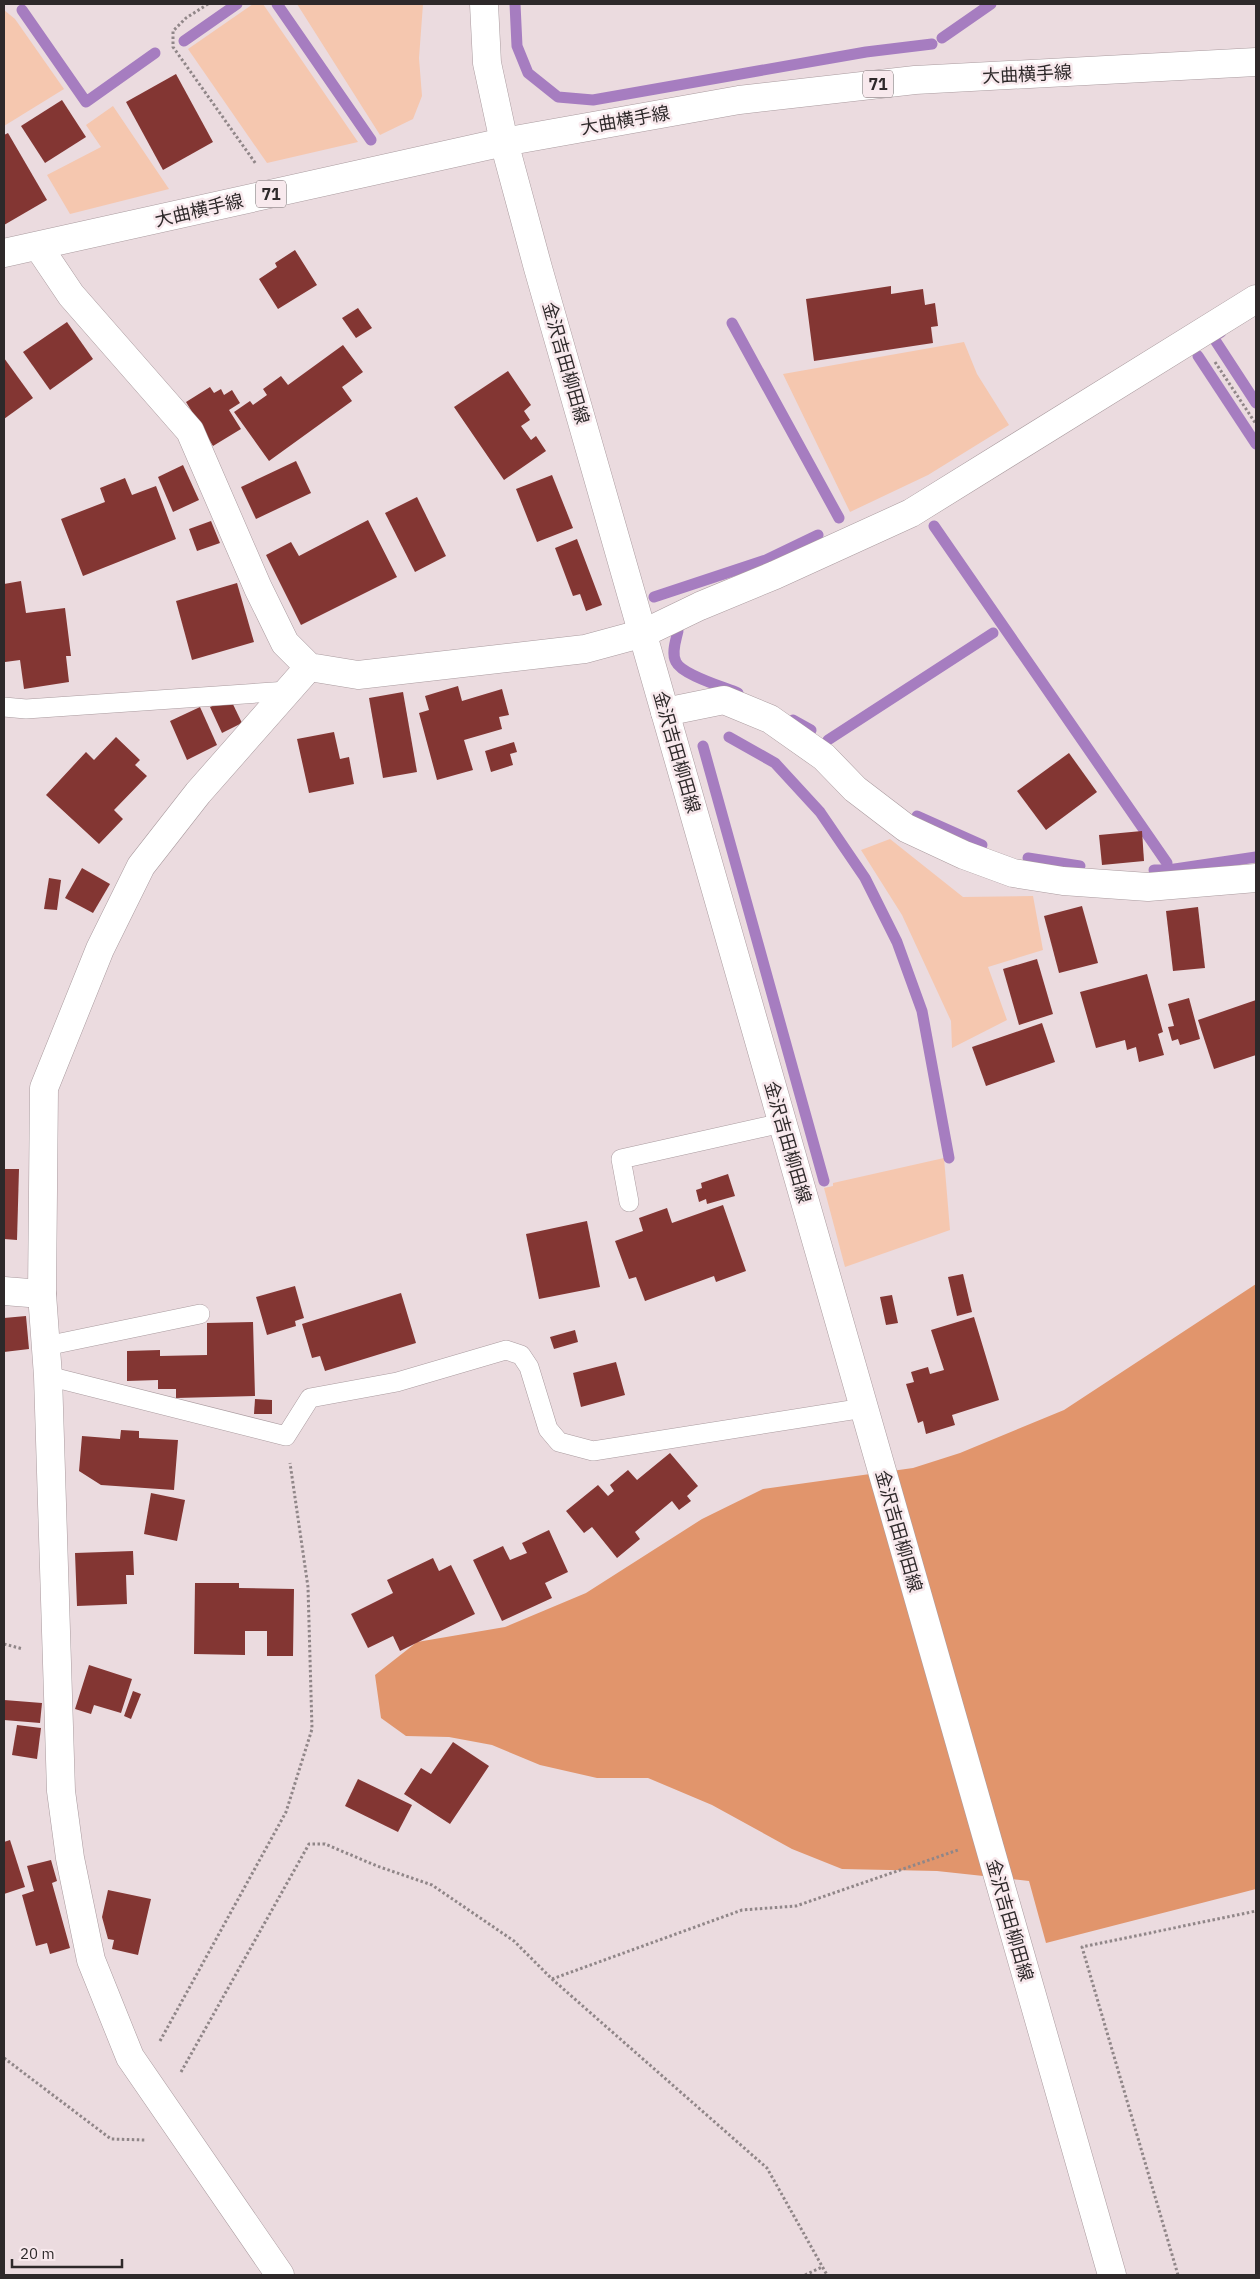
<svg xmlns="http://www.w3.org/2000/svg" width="1260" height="2279" viewBox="0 0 1260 2279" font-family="'IBM Plex Sans','Noto Sans JP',sans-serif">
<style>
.green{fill:#f5c7af}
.forest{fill:#e1956c}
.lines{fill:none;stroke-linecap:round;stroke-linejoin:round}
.stream{stroke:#a67dc0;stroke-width:11}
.building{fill:#833633}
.service-casing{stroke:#aa9b9f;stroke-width:20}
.minor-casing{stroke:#aa9b9f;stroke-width:29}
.secondary-casing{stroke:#aa9b9f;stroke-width:29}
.primary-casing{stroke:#aa9b9f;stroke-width:29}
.path{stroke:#908688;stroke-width:3;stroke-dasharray:2.5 2.5;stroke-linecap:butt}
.service{stroke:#fff;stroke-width:19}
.minor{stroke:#fff;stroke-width:28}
.secondary{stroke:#fff;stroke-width:28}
.primary{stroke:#fff;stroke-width:28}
.labels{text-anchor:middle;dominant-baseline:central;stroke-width:5;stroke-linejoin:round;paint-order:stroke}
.shield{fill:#f8e9ed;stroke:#6b6364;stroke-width:1}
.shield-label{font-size:16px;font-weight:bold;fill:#2e292a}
.street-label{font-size:18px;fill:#2e292a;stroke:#f8e9ed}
</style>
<rect width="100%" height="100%" fill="#ebdbdf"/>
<g class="green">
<polygon points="253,4 263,4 358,142 267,163 188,49"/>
<polygon points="297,4 423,4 419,58 422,96 413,119 380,135"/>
<polygon points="4,10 15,19 64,89 4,126"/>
<polygon points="113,106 169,189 70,214 47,175 101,147 86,125"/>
<polygon points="964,342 977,374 1009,425 928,475 850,512 783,374"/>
<polygon points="890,839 963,897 1033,896 1043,950 988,967 1007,1020 952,1048 951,1021 902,915 861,850"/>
<polygon points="944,1158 950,1230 845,1267 824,1188 833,1186 833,1183"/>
</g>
<polygon class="forest" points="1256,1284 1256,1889 1046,1943 1029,1881 937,1871 842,1869 792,1849 712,1805 648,1778 597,1778 540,1765 492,1745 449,1737 406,1736 381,1718 375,1675 417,1642 505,1627 586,1593 702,1519 763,1489 913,1468 960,1453 1064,1410"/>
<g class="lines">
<g class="stream">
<polyline points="277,4 371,140"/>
<polyline points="515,4 517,46 528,73 558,97 593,100 866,52 932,44"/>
<polyline points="22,10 86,102 155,53"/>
<polyline points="942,38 991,4"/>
<polyline points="184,41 237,4"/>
<polyline points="732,323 839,518"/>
<polyline points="1221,332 1213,337 1256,403"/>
<polyline points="1198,356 1256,444"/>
<polyline points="934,526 1167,863"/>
<polyline points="654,597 766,560 818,535"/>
<path d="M678,631c-2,9 -7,22 -2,31 6,13 48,25 62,31"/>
<polyline points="793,720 811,730"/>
<polyline points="729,737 775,763 820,812 865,878 897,942 922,1011 949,1158"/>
<polyline points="828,740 993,633"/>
<polyline points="703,746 824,1181"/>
<polyline points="917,816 982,845"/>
<polyline points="1028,858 1080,866"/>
<polyline points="1154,870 1168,870 1256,857"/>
</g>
</g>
<g class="building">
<polygon points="176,74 213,142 163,170 126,102"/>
<polygon points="62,100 86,137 45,163 21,126"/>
<polygon points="8,133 47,200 4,225 4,135"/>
<polygon points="295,250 317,285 278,309 259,279 277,267 275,263"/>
<polygon points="891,286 891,294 923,289 925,305 935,303 938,326 931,327 933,343 814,361 806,299"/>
<polygon points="358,308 372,328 356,338 342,318"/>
<polygon points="67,322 93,359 50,390 23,352"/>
<polygon points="343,345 363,372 342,387 352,401 269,461 234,412 250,401 253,405 267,395 263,389 281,376 288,385"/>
<polygon points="4,358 33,398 4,419"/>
<polygon points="508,371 531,405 524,411 530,420 521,426 531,440 536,436 546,451 504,480 454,407"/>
<polygon points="210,387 214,393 221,389 224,395 232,390 240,403 229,410 241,429 213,446 186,402"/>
<polygon points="296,461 311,493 256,519 241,487"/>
<polygon points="183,465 199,500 173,512 158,477"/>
<polygon points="552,475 573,528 537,542 516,489"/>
<polygon points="125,478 132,495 156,486 176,539 83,576 61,519 105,502 100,488"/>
<polygon points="417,497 446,556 415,572 385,513"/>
<polygon points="368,520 397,577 301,625 266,555 291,542 299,556"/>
<polygon points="211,521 220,543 197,551 189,529"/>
<polygon points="577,539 602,605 586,611 580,594 573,596 555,548"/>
<polygon points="21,581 26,613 65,608 71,656 66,656 69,682 24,689 20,660 5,662 4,584"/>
<polygon points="237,583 254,642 192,660 176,601"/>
<polygon points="458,686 462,701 502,689 509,715 499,717 502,729 464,740 473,770 437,780 419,713 429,710 425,696"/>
<polygon points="403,692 417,772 383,778 369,698"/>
<polygon points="230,698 242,723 222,733 210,707"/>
<polygon points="200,707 217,745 187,760 170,721"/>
<polygon points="334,732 340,759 349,757 354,784 309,793 297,739"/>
<polygon points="116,737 140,760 135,765 147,776 114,810 123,819 99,844 46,795 86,752 94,760"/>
<polygon points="514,742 517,752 510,754 513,765 491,772 485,751"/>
<polygon points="1069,753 1097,792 1046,830 1017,791"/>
<polygon points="1142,831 1144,861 1102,865 1099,835"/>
<polygon points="82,868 110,884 93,913 65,898"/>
<polygon points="49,878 61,880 57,910 44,909"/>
<polygon points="1082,906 1098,963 1059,973 1044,916"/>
<polygon points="1198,907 1205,968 1173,971 1166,911"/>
<polygon points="1037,959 1053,1014 1019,1025 1003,969"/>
<polygon points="1147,974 1163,1032 1158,1034 1164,1055 1139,1062 1136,1047 1127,1050 1125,1040 1096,1048 1080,992"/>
<polygon points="1189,998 1200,1039 1180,1045 1178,1039 1172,1041 1168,1027 1174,1026 1168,1004"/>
<polygon points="1256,1000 1256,1055 1214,1069 1198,1020"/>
<polygon points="1042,1023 1055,1062 986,1086 972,1047"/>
<polygon points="4,1169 19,1169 17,1240 4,1239"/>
<polygon points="728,1174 735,1196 707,1204 706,1199 699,1202 696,1190 702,1188 701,1183"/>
<polygon points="723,1205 746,1271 716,1282 714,1276 645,1301 636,1277 629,1279 615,1241 643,1231 639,1218 667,1208 672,1223"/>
<polygon points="587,1221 600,1287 539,1299 526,1234"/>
<polygon points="963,1274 972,1312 957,1316 948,1277"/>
<polygon points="295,1286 304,1318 295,1321 296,1326 267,1335 256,1297"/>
<polygon points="401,1293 416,1343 325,1371 320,1356 312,1358 302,1324"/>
<polygon points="892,1295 898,1323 886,1325 880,1297"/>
<polygon points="26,1316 29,1349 4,1352 4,1318"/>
<polygon points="974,1317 999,1400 952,1415 955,1425 926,1434 923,1421 918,1423 906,1384 914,1382 911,1372 928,1367 930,1374 944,1370 931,1330"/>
<polygon points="253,1322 255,1396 176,1398 176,1389 158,1389 158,1380 127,1381 127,1351 160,1350 160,1356 207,1355 207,1323"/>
<polygon points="575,1330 578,1342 554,1349 550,1337"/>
<polygon points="616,1362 625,1395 581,1407 573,1373"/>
<polygon points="255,1399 272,1400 272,1414 254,1414"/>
<polygon points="121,1430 139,1431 139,1438 178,1440 174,1490 101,1485 79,1471 82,1436 120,1439"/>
<polygon points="670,1453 698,1486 687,1496 691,1501 679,1510 672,1501 635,1532 640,1539 617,1558 592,1527 584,1533 566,1511 598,1485 608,1496 614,1491 610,1485 628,1470 637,1480"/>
<polygon points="151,1493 185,1500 177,1541 144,1534"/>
<polygon points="549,1530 568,1572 545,1583 552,1598 502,1621 473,1560 503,1546 510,1560 527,1553 522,1543"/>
<polygon points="133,1551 134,1575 126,1575 127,1604 77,1606 75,1553"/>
<polygon points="433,1558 439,1571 451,1565 475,1614 400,1651 393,1636 368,1648 351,1614 393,1593 387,1580"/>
<polygon points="195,1583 239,1583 239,1588 294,1589 293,1656 267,1656 267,1631 245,1631 245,1655 194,1654"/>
<polygon points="89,1665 132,1679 121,1713 94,1705 91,1714 75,1709"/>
<polygon points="133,1691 141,1694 131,1719 124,1716"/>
<polygon points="4,1700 42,1703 40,1723 4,1720"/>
<polygon points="17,1725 41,1728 37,1759 12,1755"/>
<polygon points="453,1742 489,1766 450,1824 404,1794 421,1768 431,1774"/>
<polygon points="358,1779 412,1805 398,1832 345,1806"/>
<polygon points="10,1840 25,1887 4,1894 4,1842"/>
<polygon points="51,1860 57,1881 52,1883 70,1948 50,1954 47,1943 36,1946 22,1895 34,1891 27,1866"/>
<polygon points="108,1890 151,1899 138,1955 112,1949 114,1940 108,1939 102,1917"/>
</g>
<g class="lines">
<g class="service-casing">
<g id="service">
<polyline points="4,707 26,709 288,691"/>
<polyline points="629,1202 621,1159 782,1123"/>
<polyline points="46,1346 200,1314"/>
<polyline points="48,1376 286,1436 310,1398 397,1382 506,1350 521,1355 529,1367 548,1429 559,1442 593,1451 864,1408"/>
</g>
</g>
<g class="minor-casing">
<g id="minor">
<polyline points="38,246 71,295 190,431 258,588 285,643 309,667 358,675 585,649 644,633 700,606 775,575 911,513 1256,299"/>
<polyline points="665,712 724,700 770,719 824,757 855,789 906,828 964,855 1013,873 1063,881 1148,887 1256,878"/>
<polyline points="4,1291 42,1294"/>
<polyline points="280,2275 130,2057 91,1960 70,1858 61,1791 48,1376 42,1294 44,1088 100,949 141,866 198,793 309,667"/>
</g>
</g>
<g class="secondary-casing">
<polyline id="secondary" points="484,4 487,63 504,142 538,268 1112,2275"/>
</g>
<g class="primary-casing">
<polyline id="primary" points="4,253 504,142 739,100 915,80 1256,62"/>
</g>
<g class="path">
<polyline points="208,4 186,18 173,31 173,47 256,164"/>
<polyline points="1215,362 1256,424"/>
<polyline points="4,1644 23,1649"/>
<polyline points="552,1979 742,1910 796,1906 958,1850"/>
<polyline points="160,2041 286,1812 312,1729 308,1587 290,1463"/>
<polyline points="4,2058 111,2139 146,2140"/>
<polyline points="181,2072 309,1844 325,1844 377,1866 432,1885 514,1941 552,1979 767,2168 827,2275"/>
<polyline points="805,2275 822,2267"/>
<polyline points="1178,2275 1082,1947 1256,1911"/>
</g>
<use href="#service" class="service"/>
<use href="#minor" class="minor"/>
<use href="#secondary" class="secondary"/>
<use href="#primary" class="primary"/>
</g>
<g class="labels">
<g class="shield">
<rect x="863" y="70.5" width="30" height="27" rx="4"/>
<rect x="256" y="180.5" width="30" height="27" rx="4"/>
</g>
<g class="shield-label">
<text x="878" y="84">71</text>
<text x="271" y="194">71</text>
</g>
<g class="street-label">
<text transform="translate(1027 74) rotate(-3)">大曲横手線</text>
<text transform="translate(625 120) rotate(-10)">大曲横手線</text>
<text transform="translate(199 210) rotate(-13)">大曲横手線</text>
<text transform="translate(566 363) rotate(74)">金沢吉田柳田線</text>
<text transform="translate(677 752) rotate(74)">金沢吉田柳田線</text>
<text transform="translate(788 1142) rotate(74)">金沢吉田柳田線</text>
<text transform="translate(899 1531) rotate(74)">金沢吉田柳田線</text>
<text transform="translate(1010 1920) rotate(74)">金沢吉田柳田線</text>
</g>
</g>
<rect width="1260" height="2279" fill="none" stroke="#2e292a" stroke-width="10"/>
<path d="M12 2259v8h110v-8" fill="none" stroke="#2e292a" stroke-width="2.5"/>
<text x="20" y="2259" font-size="15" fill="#2e292a" stroke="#f8e9ed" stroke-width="4" paint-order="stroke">20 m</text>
</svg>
